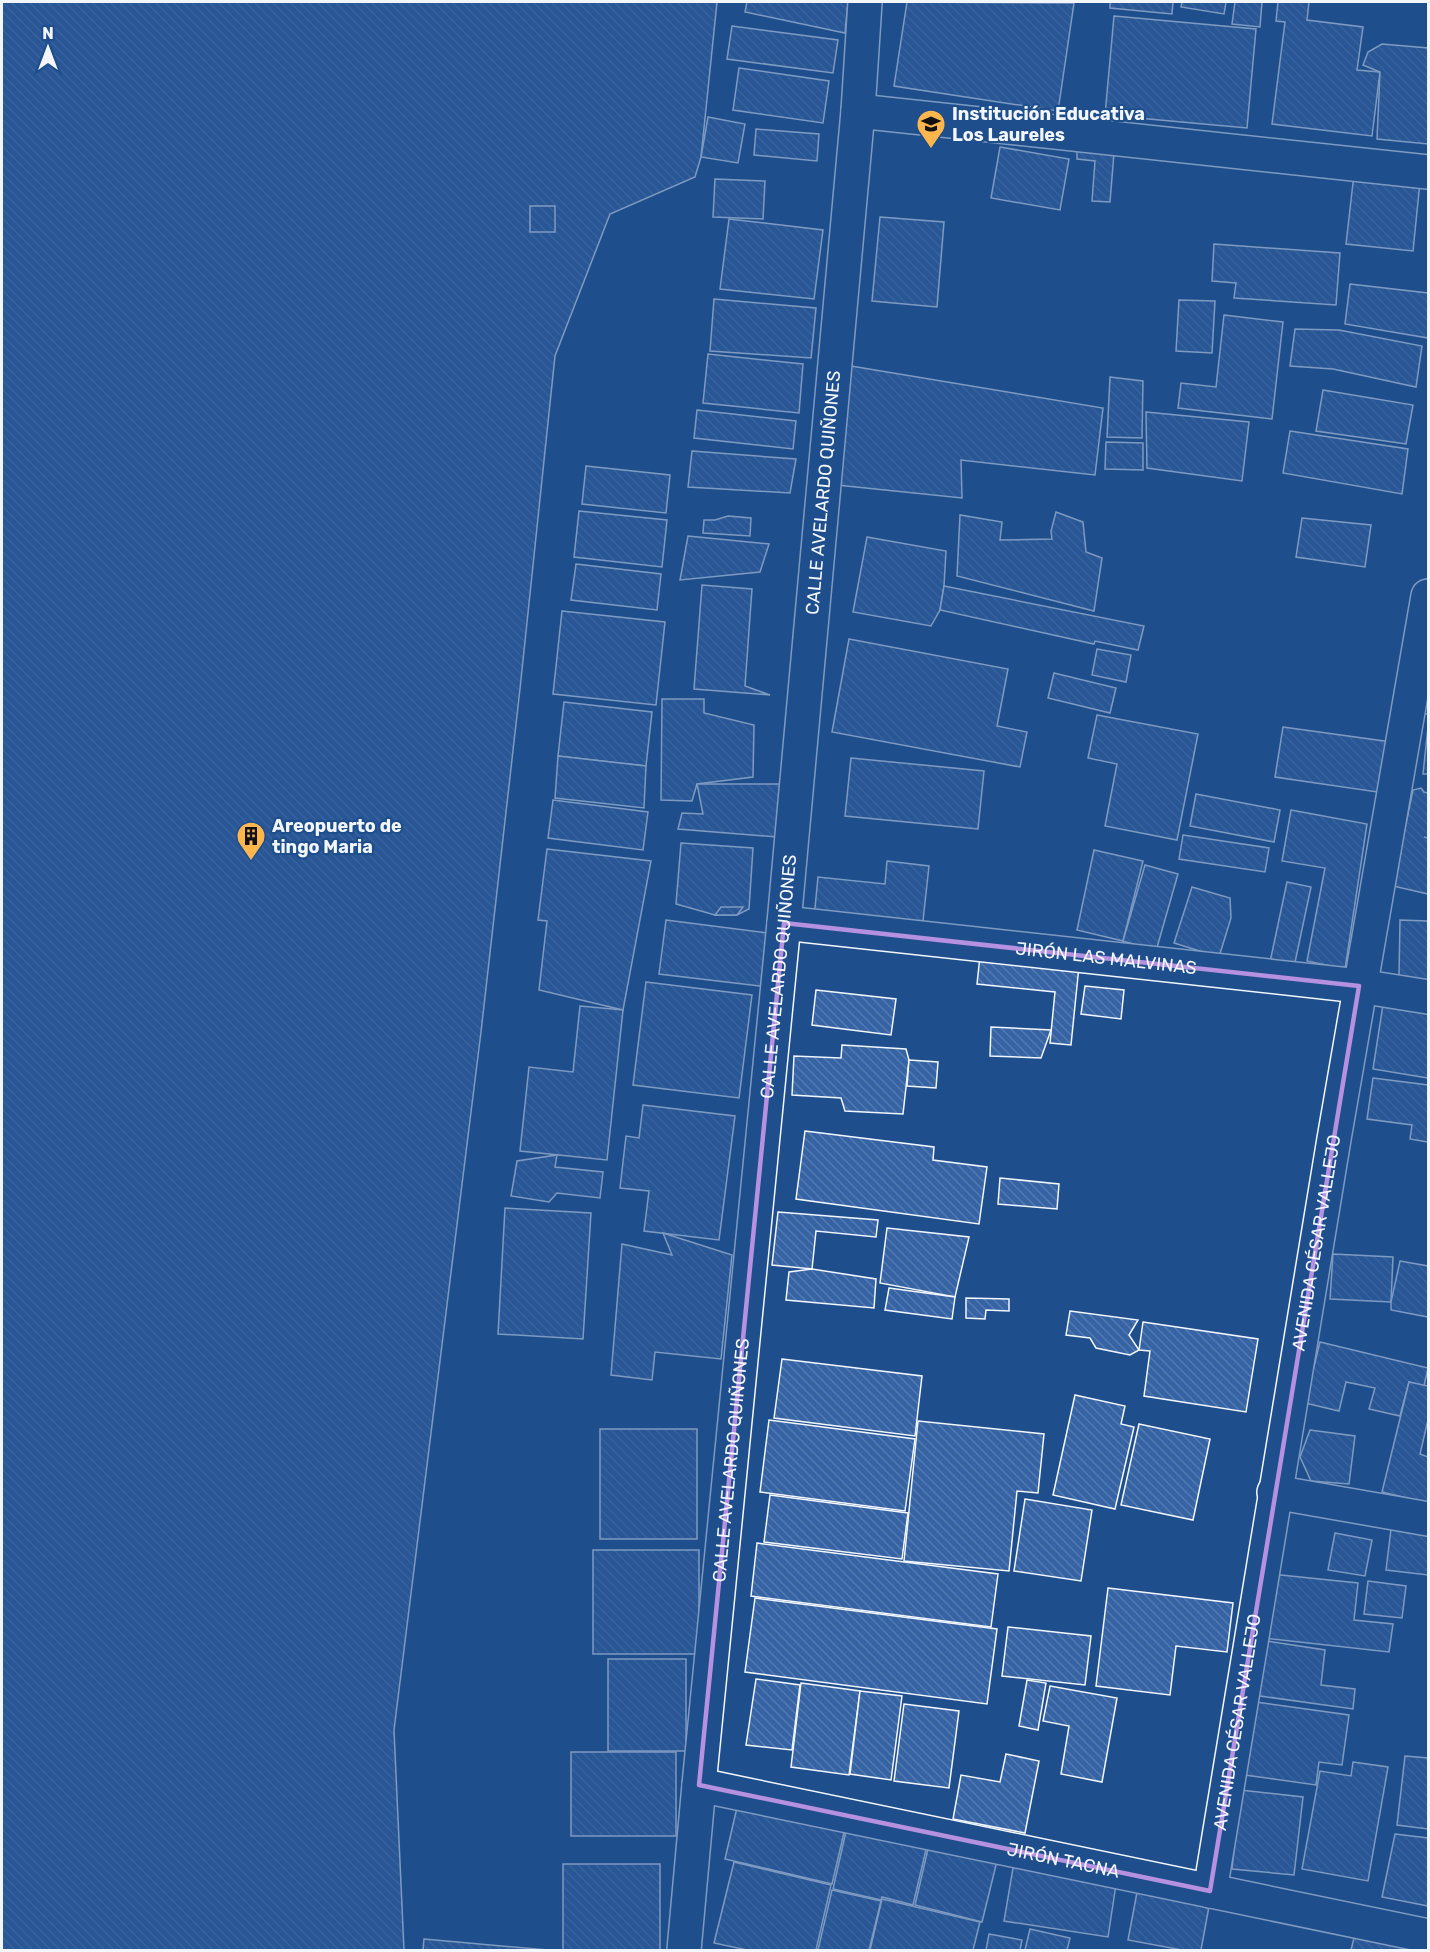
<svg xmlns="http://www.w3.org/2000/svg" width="1430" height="1952" viewBox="0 0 1430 1952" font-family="Rubik,sans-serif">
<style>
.building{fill:url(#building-back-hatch);stroke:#f2f6ff;stroke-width:1.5}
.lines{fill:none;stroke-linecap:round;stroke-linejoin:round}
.street-casing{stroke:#f2f6ff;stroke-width:36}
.street{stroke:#1f4e8c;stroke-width:33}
.marked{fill:none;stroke:#b691df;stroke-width:4.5;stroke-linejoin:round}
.labels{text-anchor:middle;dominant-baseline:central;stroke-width:4.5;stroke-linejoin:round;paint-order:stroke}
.poi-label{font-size:18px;font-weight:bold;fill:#f2f6ff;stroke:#1f4e8c;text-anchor:start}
.street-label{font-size:18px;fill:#f2f6ff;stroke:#1f4e8c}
</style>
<defs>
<pattern id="building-back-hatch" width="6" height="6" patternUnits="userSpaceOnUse" patternTransform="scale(1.5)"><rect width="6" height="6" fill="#3563a3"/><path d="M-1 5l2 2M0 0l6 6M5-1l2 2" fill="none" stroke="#537ab1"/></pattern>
</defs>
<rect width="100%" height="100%" fill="#1f4e8c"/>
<g class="building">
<polygon points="2,2 717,2 701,157 695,177 610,214 555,356 520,689 481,1032 394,1730 404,1950 2,1950"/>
<polygon points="747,2 848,2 845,33 745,12"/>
<polygon points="907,2 1074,3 1058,111 894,86"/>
<polygon points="1110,2 1173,2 1172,14 1110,8"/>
<polygon points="1182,2 1226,2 1224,14 1181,7"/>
<polygon points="1235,2 1262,2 1260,27 1232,24"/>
<polygon points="1278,2 1309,2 1307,20 1363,27 1357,70 1380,72 1372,136 1272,124 1285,22 1276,21"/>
<polygon points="1114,16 1256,29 1247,128 1105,115"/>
<polygon points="732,26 838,40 833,73 727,59"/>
<polygon points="1382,44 1428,48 1428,144 1377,139 1380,72 1363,65 1368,52"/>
<polygon points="739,68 829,81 823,123 733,110"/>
<polygon points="708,117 745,124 738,163 701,157"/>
<polygon points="756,129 819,134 817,161 754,155"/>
<polygon points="1000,147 1069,159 1060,210 991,198"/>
<polygon points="1077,151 1114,153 1110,202 1092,201 1095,161 1077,159"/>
<polygon points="1354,174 1420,182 1413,251 1346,244"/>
<polygon points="715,179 765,181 763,219 713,217"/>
<rect x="530" y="206" width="25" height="26"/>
<polygon points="880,217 944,222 937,307 872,301"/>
<polygon points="729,219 823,230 814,299 720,289"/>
<polygon points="1214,244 1340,253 1336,305 1234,298 1236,283 1212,281"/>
<polygon points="1350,284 1428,293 1428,338 1345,324"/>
<polygon points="714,299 816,308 811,358 710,351"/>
<polygon points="1179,300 1215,301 1212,353 1176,351"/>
<polygon points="1224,315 1283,322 1272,419 1178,408 1181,383 1216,387"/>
<polygon points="1295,329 1339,330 1422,346 1416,387 1333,369 1290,366"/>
<polygon points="708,354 803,364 799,413 703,403"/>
<polygon points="851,366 1103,408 1095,475 961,460 962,498 837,485"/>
<polygon points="1110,377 1143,381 1142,438 1107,437"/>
<polygon points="1323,390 1413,405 1406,444 1316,431"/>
<polygon points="697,410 796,421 793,449 694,438"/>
<polygon points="1146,412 1249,422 1242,481 1147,468"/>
<polygon points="1290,431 1408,449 1402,494 1283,473"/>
<polygon points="1106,442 1143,443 1143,470 1105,469"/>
<polygon points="692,451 796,459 790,493 688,487"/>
<polygon points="586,466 670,475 666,513 582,504"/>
<polygon points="579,511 667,520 662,567 574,557"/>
<polygon points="1056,512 1083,522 1086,552 1102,558 1094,611 957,576 960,515 1002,522 1000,540 1052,539 1051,531"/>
<polygon points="728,516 751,518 750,536 703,533 704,520 715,520"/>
<polygon points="1302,518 1371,525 1365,567 1296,557"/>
<polygon points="688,536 769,544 760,572 680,580"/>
<polygon points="867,537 946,551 944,586 940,610 931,626 853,612"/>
<polygon points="576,564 661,574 657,610 571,600"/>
<polygon points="702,585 752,589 745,686 770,695 694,689"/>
<polygon points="944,586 1144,626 1138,650 1095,641 1094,644 940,610"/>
<polygon points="562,611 665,622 656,705 553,694"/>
<polygon points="849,639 1008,669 997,726 1027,732 1020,767 832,732"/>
<polygon points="1097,649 1131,655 1126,682 1092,675"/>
<polygon points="1054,673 1116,688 1110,713 1048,698"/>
<polygon points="1428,691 1428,714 1424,714"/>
<polygon points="662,699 704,699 704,713 754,725 753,777 697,784 692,801 661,800"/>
<polygon points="564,702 652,712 646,766 558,756"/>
<polygon points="1097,715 1198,734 1177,840 1105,826 1117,764 1088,758"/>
<polygon points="1283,727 1391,742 1384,793 1275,777"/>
<polygon points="1428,727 1428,774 1423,774"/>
<polygon points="558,756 646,766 644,808 555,798"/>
<polygon points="851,758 984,771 978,829 845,816"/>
<polygon points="697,784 783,784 777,837 678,829 682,813 703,814"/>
<polygon points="1421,788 1424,792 1428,793 1428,838 1424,837 1428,838 1428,894 1393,886 1413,790"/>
<polygon points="1196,794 1280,810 1274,842 1190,826"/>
<polygon points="553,800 648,812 643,850 548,838"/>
<polygon points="1291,810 1367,824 1345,969 1307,961 1325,868 1282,861"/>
<polygon points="1183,835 1269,848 1265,872 1179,859"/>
<polygon points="681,843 753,848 749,909 737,915 715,915 676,904"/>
<polygon points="547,849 651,861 623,1010 539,990 547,921 538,920"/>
<polygon points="1094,850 1143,861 1123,941 1077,930"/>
<polygon points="887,861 929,866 922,930 814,918 818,877 885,884"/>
<polygon points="1145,865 1178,874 1156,951 1123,941"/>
<polygon points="1287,882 1311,887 1294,967 1270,962"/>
<polygon points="1192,887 1230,898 1231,918 1219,957 1174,943"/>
<polygon points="721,907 743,907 737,915 715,915"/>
<polygon points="666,920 775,934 768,987 659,974"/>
<polygon points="1400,920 1428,921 1428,986 1399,976"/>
<polygon points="980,956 1079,966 1071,1045 1050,1043 1055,992 977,984"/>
<polygon points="646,982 752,995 739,1098 633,1085"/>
<polygon points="1085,986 1124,990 1121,1019 1081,1014"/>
<polygon points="816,990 896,999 891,1035 812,1025"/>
<polygon points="1384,998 1428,1006 1428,1078 1373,1069"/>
<polygon points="580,1006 623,1010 607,1160 520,1151 529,1067 573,1072"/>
<polygon points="991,1027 1051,1030 1041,1058 990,1056"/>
<polygon points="842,1045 906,1049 909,1060 903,1114 845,1111 841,1098 792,1095 794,1056 841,1058"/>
<polygon points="909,1060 938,1062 936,1088 907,1086"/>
<polygon points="1373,1078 1428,1085 1428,1142 1410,1139 1412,1125 1367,1119"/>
<polygon points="643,1105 735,1116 719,1240 644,1231 649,1191 620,1188 626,1136 639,1138"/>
<polygon points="805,1131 934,1147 933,1160 987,1167 979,1224 796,1199"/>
<polygon points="557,1155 555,1167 603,1172 600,1198 557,1193 549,1202 511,1196 517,1161"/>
<polygon points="1000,1178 1059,1184 1057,1209 998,1204"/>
<polygon points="505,1208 591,1213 583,1339 498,1334"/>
<polygon points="778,1212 878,1220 876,1237 816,1231 812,1269 772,1265"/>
<polygon points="887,1228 969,1237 955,1297 880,1283"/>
<polygon points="663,1233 732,1255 721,1359 655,1352 652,1380 611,1375 622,1244 672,1255"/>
<polygon points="1333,1254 1393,1257 1391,1302 1330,1299"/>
<polygon points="1400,1261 1428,1266 1428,1317 1391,1310 1391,1302"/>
<polygon points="812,1269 876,1279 874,1308 786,1300 789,1272"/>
<polygon points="889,1288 955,1297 952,1319 885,1310"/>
<polygon points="966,1298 1009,1299 1009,1311 986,1310 985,1319 966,1318"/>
<polygon points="1070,1311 1138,1320 1129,1335 1139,1350 1130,1355 1096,1348 1090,1338 1066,1335"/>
<polygon points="1143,1322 1258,1339 1246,1412 1144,1396 1150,1351 1139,1350"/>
<polygon points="1320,1342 1428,1368 1424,1386 1409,1382 1400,1416 1369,1409 1375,1388 1346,1382 1339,1411 1305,1403"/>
<polygon points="782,1359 922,1376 915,1436 774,1418"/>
<polygon points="1409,1382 1428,1386 1428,1420 1420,1454 1428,1457 1428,1503 1382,1492"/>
<polygon points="1075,1395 1125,1406 1121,1424 1134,1427 1115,1509 1053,1495"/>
<polygon points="769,1420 915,1439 905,1511 760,1492"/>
<polygon points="918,1421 1044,1434 1038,1493 1017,1491 1009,1571 904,1561"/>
<polygon points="1139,1424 1210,1439 1193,1520 1121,1505"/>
<rect x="600" y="1429" width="97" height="110"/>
<polygon points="1310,1430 1355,1436 1349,1484 1311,1481 1300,1457"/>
<polygon points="770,1495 908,1513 902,1559 764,1542"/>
<polygon points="1025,1499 1092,1510 1081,1581 1014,1571"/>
<polygon points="1391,1529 1428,1533 1428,1575 1386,1570"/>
<polygon points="1335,1533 1372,1540 1365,1576 1328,1570"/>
<polygon points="757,1543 998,1574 991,1627 751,1596"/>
<rect x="593" y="1550" width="106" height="104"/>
<polygon points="1271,1574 1358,1583 1354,1620 1393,1624 1389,1652 1264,1638"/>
<polygon points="1368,1581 1406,1586 1402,1618 1364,1614"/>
<polygon points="1108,1588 1233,1603 1227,1652 1176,1646 1170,1695 1096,1686"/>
<polygon points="755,1598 997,1629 987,1704 745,1672"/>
<polygon points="1008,1627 1091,1636 1085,1685 1002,1676"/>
<polygon points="1261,1640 1325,1650 1321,1685 1355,1689 1353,1709 1253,1695"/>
<rect x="608" y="1659" width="78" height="92"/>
<polygon points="756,1679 800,1685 792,1750 746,1745"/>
<polygon points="1027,1680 1046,1683 1038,1730 1019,1726"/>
<polygon points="801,1683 860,1691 849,1775 791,1767"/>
<polygon points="1050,1686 1117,1698 1102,1782 1061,1774 1069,1726 1043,1721"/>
<polygon points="860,1691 902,1696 891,1780 850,1774"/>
<polygon points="1256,1702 1349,1715 1342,1765 1319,1762 1316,1785 1245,1775"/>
<polygon points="904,1704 959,1711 949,1788 894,1781"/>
<rect x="571" y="1752" width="105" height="84"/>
<polygon points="1006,1754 1039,1761 1025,1833 953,1819 961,1775 1000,1782"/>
<polygon points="1405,1756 1428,1758 1428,1829 1397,1825"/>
<polygon points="1353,1762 1388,1767 1368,1881 1302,1869 1320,1771 1351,1776"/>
<polygon points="1240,1790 1303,1797 1294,1875 1232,1869"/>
<polygon points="739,1799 846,1824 832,1884 725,1859"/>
<polygon points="849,1818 929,1837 913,1905 882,1897 881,1900 833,1889"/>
<polygon points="1395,1834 1428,1838 1428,1906 1382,1897"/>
<polygon points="931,1836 999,1853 982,1922 915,1905"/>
<polygon points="734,1862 831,1885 816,1950 747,1950 714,1943"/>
<polygon points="1014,1862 1117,1878 1108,1937 1004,1921"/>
<rect x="563" y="1864" width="97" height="86"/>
<polygon points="1138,1887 1210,1901 1201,1950 1182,1950 1128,1940"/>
<polygon points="832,1890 881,1901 869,1950 818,1950"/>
<polygon points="882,1899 980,1922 973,1950 870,1950"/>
<polygon points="1030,1929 1070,1938 1067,1950 1025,1950"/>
<polygon points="1356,1930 1404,1941 1402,1950 1351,1950"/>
<polygon points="989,1934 1022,1940 1020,1950 986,1950"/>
<polygon points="424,1939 548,1950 423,1950"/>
</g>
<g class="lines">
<g class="street-casing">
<g id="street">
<polyline points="858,111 1428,172"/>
<path id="s1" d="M784,923l575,63 69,11"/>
<polyline points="1274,1492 1428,1519"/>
<path id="s2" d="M699,1785l729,151"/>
<path id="s3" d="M1210,1891c69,-432 142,-864 218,-1295"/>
<path id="s4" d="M684,1950l15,-165 85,-862 74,-812 7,-109"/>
</g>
</g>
<use href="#street" class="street"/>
</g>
<path d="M0 0H1430V1952H0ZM784,923l575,63 -149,905 -511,-106z" fill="#1f4e8c" fill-opacity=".55" fill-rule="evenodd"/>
<path class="marked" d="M784,923l575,63 -149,905 -511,-106z"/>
<defs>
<g id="school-pin" transform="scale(1.5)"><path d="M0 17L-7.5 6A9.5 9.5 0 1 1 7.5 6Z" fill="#ffb74d" stroke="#1f4e8c"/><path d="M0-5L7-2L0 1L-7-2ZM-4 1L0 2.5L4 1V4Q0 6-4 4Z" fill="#111"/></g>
<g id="building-pin" transform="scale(1.5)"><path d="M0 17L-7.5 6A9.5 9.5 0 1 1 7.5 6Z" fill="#ffb74d" stroke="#1f4e8c"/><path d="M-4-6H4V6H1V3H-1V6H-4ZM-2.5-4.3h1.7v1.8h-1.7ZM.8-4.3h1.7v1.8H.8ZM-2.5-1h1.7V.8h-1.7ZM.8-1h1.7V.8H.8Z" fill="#111"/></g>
</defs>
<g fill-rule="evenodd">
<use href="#school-pin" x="931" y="124"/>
<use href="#building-pin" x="251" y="836"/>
</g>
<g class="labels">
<g class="poi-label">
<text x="952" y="114">Institución Educativa<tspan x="952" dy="21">Los Laureles</tspan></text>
<text x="272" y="826">Areopuerto de<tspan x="272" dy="21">tingo Maria</tspan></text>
</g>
<g class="street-label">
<text stroke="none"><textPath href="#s4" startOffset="1464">CALLE AVELARDO QUIÑONES</textPath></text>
<text stroke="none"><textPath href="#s1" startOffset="324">JIRÓN LAS MALVINAS</textPath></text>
<text stroke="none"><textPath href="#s4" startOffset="978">CALLE AVELARDO QUIÑONES</textPath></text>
<text stroke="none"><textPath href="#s3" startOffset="657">AVENIDA CÉSAR VALLEJO</textPath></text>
<text stroke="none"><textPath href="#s4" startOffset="492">CALLE AVELARDO QUIÑONES</textPath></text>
<text stroke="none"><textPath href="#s3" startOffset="171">AVENIDA CÉSAR VALLEJO</textPath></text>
<text stroke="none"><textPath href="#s2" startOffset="372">JIRÓN TACNA</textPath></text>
</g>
</g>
<rect width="1430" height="1952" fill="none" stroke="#f2f6ff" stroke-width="6"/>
<g transform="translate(48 48)" stroke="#1f4e8c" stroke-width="4.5" paint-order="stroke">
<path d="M0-4.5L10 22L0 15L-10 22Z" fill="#f2f6ff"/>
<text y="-9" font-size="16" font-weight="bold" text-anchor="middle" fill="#f2f6ff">N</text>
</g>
</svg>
